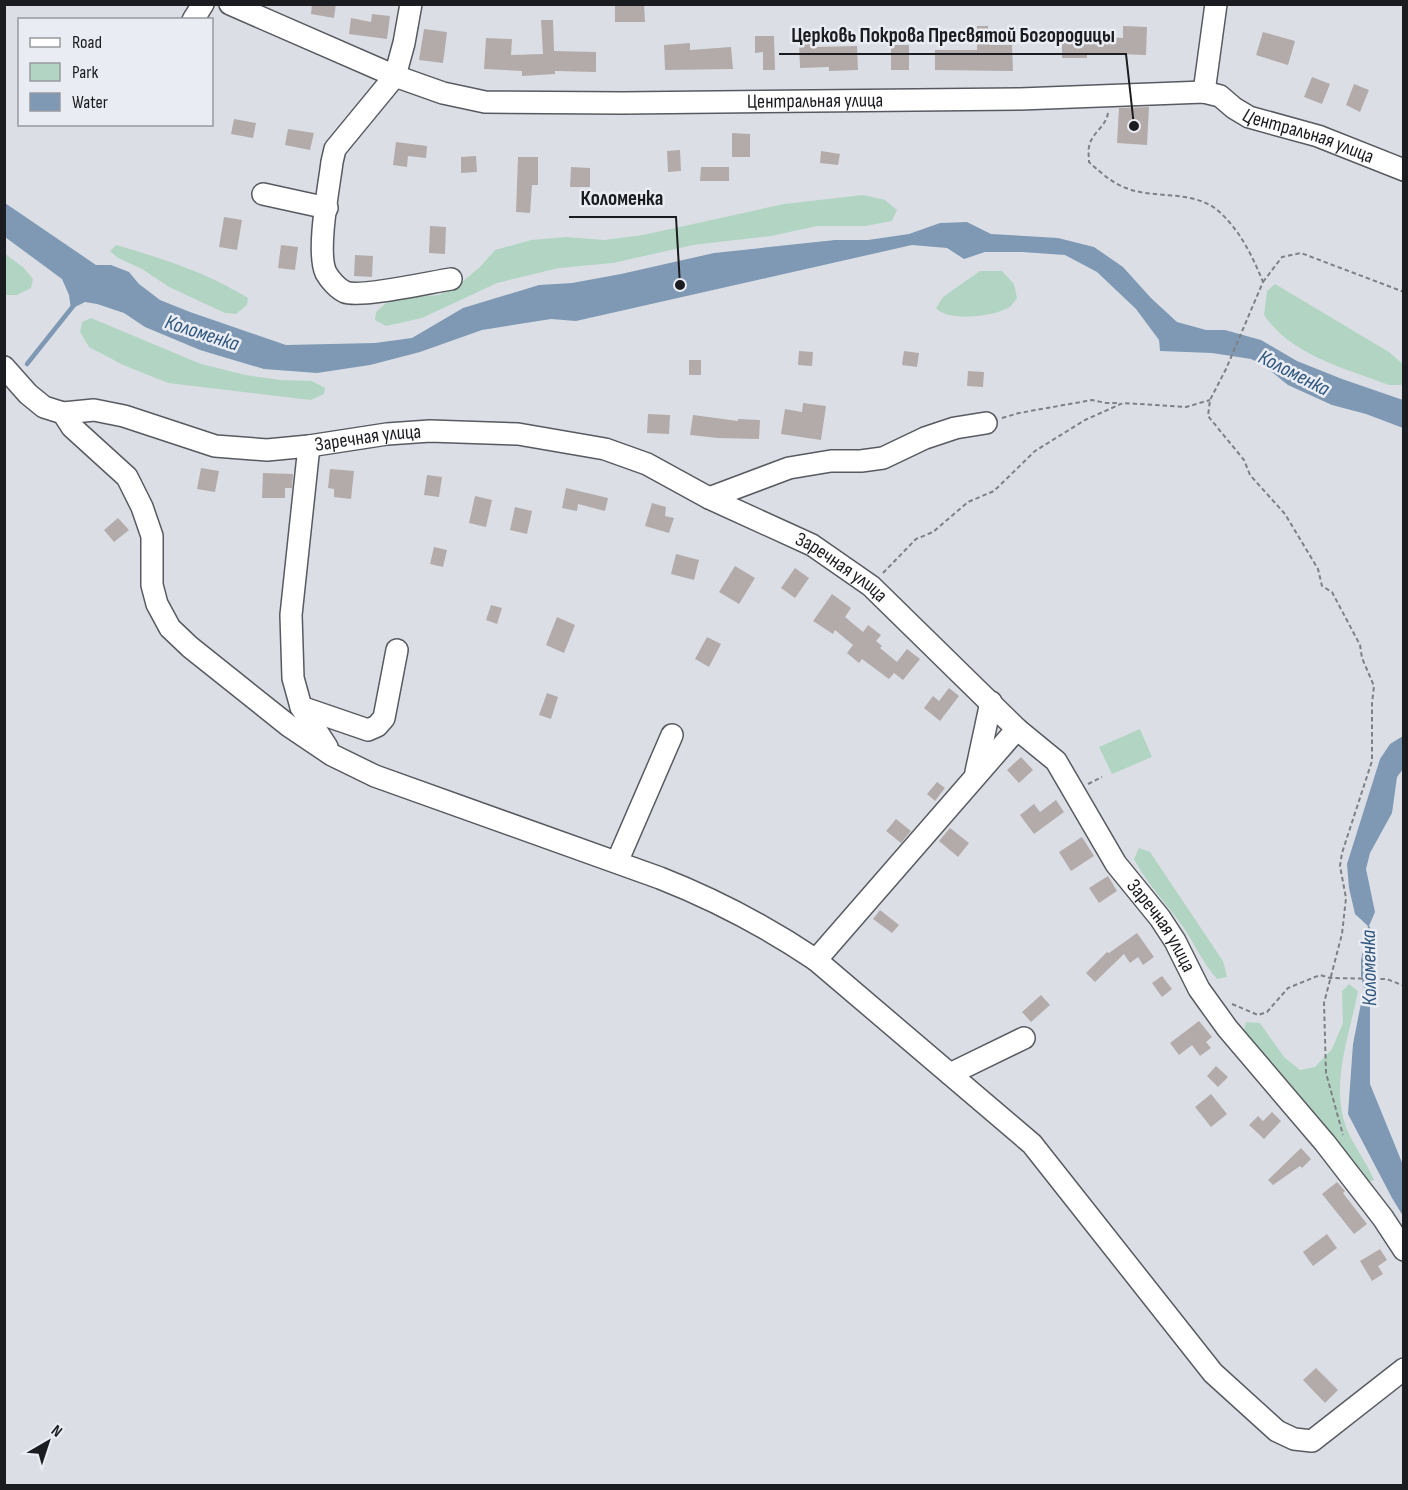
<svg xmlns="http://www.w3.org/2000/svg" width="1408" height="1490" viewBox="0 0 1408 1490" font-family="'Sofia Sans Condensed',sans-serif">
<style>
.green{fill:#b2d5c3}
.water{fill:#7f99b4}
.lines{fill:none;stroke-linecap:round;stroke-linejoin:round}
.stream{stroke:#7f99b4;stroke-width:4.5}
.building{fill:#b3aba9}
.minor-casing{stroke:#575a60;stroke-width:24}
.path{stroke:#7e8085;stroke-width:2;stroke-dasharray:4.5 3;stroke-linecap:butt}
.minor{stroke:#fff;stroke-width:21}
.labels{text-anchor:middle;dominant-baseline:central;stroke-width:5;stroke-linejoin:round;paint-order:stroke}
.street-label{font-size:20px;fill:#1b1c1f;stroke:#e9ecf3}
.water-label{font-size:21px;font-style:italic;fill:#2e557d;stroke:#e9ecf3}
.leader{fill:none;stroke:#1b1c1f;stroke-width:2}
.callout-dot{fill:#1b1c1f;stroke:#e9ecf3;stroke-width:2}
.callout-label{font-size:21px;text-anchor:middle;font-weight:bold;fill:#1b1c1f;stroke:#e9ecf3;stroke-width:5;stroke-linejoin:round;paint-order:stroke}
</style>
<rect width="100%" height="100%" fill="#dbdfe5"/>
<g class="green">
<polygon points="863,195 885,200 897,210 892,221 865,226 817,226 771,236 693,245 613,263 559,268 497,283 422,318 386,326 375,320 376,312 385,304 402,298 439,295 462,282 480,267 495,250 531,240 566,237 604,240 643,235 784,204"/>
<path d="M116,245c45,13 92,28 132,53l-1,7 -11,9 -11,-1 -56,-26 -27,-18 -24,-11 -8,-7z"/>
<polygon points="4,253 24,268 33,279 31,288 17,295 5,295"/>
<path d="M980,271h22l12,13 3,14c-3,4 -5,8 -9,10 -17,9 -60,14 -72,0l7,-11z"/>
<path d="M1275,284l114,68 14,12v18l-2,3h-12c-44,-17 -97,-29 -125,-70l3,-24z"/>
<polygon points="91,318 201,364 246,375 280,380 312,381 325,388 324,394 311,400 168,383 123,365 89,347 80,332 82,322"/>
<polygon points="1140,729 1152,757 1112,774 1099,747"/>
<path d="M1139,848l11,4 73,109 4,16 -10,2c-14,-16 -22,-34 -33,-51 -17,-24 -37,-44 -50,-69z"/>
<path d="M1349,984l9,7c-8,43 -28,92 -12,136 7,18 20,34 28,53l-7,3 -124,-148 3,-13 14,1 24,34 16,13 15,-3 17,-18 11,-26 -1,-32z"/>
</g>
<g class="water">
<polygon points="5,203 96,265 111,265 129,272 139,284 160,300 190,312 286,345 375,343 412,338 463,308 539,285 572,283 621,274 714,253 835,240 868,240 909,234 940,223 967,222 991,234 1058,238 1094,247 1123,267 1151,298 1177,322 1206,330 1225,330 1261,340 1297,361 1342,379 1403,400 1403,428 1366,414 1332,405 1288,385 1262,364 1251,359 1212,353 1160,351 1159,340 1136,309 1097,272 1065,255 1022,252 985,252 964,259 947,248 912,245 576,321 551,319 482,330 420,352 370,365 317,373 264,369 200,350 145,327 124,313 97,304 85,302 71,309 69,295 62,279 5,237"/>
<polygon points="1403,736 1403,769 1397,777 1392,813 1370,853 1366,869 1375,912 1369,926 1375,935 1377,959 1370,1003 1370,1084 1403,1165 1403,1216 1392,1198 1348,1114 1353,1044 1364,988 1361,976 1361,960 1368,926 1355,914 1349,888 1347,864 1380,759 1390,744"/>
</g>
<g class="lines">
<polyline class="stream" points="27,364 74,305"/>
</g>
<g class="building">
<polygon points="312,4 336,4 334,18 311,14"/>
<polygon points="615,4 644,4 645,22 615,22"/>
<polygon points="372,14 390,16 387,39 349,34 351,18 371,22"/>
<polygon points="541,20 553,20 554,51 596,52 596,72 555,71 555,74 522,76 522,71 484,69 486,38 512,39 511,55 543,54"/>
<polygon points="977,26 988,26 989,45 1012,45 1013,71 935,70 935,50 977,50"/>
<polygon points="1123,26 1147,27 1146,55 1087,53 1087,58 1062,58 1062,33 1087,32 1087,36 1123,38"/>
<polygon points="424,29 447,32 443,63 419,60"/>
<polygon points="1263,32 1295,41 1288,65 1256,55"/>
<polygon points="755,36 774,36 775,70 763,70 763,52 755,53"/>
<polygon points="815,40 815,47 857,46 858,70 829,71 829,67 800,68 799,41"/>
<polygon points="690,43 690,50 731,47 733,69 665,70 664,45"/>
<rect x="891" y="45" width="18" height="25"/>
<polygon points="1312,77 1330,84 1322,104 1304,97"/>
<polygon points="1354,84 1369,90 1360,112 1346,105"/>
<polygon points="1149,107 1147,145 1117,143 1119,108"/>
<polygon points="234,119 256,123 253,138 231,134"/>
<polygon points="288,129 314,133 310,150 285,145"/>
<polygon points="732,133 750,134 750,157 732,157"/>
<polygon points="396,142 427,146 426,158 408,156 407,167 393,165"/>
<polygon points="680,150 681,171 668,172 667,151"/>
<polygon points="821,151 840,154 838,165 820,163"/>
<polygon points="476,156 477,172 461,173 461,157"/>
<polygon points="518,157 538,157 538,185 532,185 530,213 516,212"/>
<polygon points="571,167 590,168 590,187 570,187"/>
<polygon points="701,167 729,167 729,181 700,181"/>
<polygon points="224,217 242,220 237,250 219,247"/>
<polygon points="430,226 446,227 445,254 429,253"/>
<polygon points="281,245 298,247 295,270 278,268"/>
<polygon points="355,255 373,256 372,277 354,276"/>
<polygon points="799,351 813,352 812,366 798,365"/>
<polygon points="904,351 919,353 917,367 902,365"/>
<rect x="689" y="360" width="12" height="15"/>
<polygon points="968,371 984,372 983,387 967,386"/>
<polygon points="803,403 826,406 821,440 781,434 785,409 802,412"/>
<polygon points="648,414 670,415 669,434 647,433"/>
<polygon points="693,415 738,421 738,419 760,420 759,439 718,438 690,435"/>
<polygon points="201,468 219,471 215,492 197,489"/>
<polygon points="330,469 354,471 351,499 334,497 334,489 328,488"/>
<polygon points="263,473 293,474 292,488 285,488 285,498 262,498"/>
<polygon points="427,475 442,477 439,497 424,495"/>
<polygon points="566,488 608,498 605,511 578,504 577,511 562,508"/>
<polygon points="475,496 492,500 486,527 469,523"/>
<polygon points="652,503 666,507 665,516 674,518 669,533 645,526"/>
<polygon points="515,507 532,511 527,534 510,530"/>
<polygon points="118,518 129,530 114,542 104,530"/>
<polygon points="434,547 447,550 443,567 430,564"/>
<polygon points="676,554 699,560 694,580 671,574"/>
<polygon points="735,566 755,578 739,604 719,592"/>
<polygon points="795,568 809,578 795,598 781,588"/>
<polygon points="832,594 851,608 845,617 863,632 868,625 881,635 876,641 882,646 880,648 897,662 907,649 920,659 903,680 894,673 889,679 862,659 859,663 847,653 853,645 835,630 833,634 813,621"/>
<polygon points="491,605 502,608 497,624 486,620"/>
<polygon points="557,617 575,625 564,653 546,645"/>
<polygon points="707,637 721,644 709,667 695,659"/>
<polygon points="949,688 959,696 940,721 924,708 933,696 939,701"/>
<polygon points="547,693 558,697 551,719 539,715"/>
<polygon points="1021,757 1033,770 1019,783 1007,770"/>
<polygon points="937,782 945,788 935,801 927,794"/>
<polygon points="1056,800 1064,812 1034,834 1020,815 1034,804 1040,812"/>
<polygon points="896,819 911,831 901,843 886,831"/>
<polygon points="950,828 969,843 958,857 939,841"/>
<polygon points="1082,837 1094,856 1071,871 1059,852"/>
<polygon points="1108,876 1117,891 1099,903 1089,888"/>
<polygon points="880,910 899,925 892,933 873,919"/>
<polygon points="1137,933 1154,957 1143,965 1138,957 1130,963 1124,954 1095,982 1086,973 1107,952 1109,953"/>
<polygon points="1162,976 1172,989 1162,997 1152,983"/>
<polygon points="1041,995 1050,1005 1031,1022 1022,1012"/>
<polygon points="1199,1021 1212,1037 1206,1042 1211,1048 1200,1056 1192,1045 1179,1055 1170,1043"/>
<polygon points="1216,1066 1228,1077 1218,1087 1207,1076"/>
<polygon points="1211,1094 1227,1114 1211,1127 1195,1107"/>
<polygon points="1272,1112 1281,1121 1264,1139 1249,1125 1258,1116 1263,1121"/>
<polygon points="1301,1148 1311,1159 1302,1168 1300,1166 1273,1185 1268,1180"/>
<polygon points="1337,1182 1345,1191 1343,1193 1367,1224 1354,1234 1322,1194"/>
<polygon points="1327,1234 1337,1248 1313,1266 1303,1252"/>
<polygon points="1380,1249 1387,1260 1378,1266 1383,1274 1372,1281 1360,1261"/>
<polygon points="1316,1368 1338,1390 1325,1403 1303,1380"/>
</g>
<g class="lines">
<g class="minor-casing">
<g id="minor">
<path id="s1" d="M230,4l165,72 48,17 42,9 138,1 397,-4 184,-7 16,4 14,12 15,9 69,19 86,34"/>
<path d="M411,4l-7,39 -9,33 -60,73 -3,13c-3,25 -16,90 -6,111 4,7 12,16 19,19 15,6 86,-10 106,-13"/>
<polyline points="193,20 203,4"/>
<polyline points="1204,92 1216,4"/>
<polyline points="263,194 327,208"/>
<path id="s2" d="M4,367l24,27 16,13 19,6 31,-3 30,6 91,30 52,4 42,-4 78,-12 43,-3 88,3 87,15 42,15 62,34 103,47 59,41 146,143 39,32 60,103 44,54 15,23 24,48 28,39 98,115 58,75 21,32"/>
<path d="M63,413l9,14 55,50 15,30 10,29v49l5,19 13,24 20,19 99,79 43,29 43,21 285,102c56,22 107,49 156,82"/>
<polyline points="309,446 291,615 293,678 301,707 327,747"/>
<polyline points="709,498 789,468 831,461 861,461 883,458 925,438 955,428 986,423"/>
<polyline points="301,707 368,730 377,726 384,718 397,650"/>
<polyline points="1017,729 816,960 1032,1144 1213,1373 1277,1431 1294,1439 1312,1441 1404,1369"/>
<polyline points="976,772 991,702"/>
<polyline points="617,862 672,735"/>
<polyline points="950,1074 1024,1038"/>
</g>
</g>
<g class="path">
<path d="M1108,113c-2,14 -17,20 -19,34 -1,5 0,10 0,15 11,10 23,21 37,26 27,11 65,2 90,21 23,19 36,46 47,73l-37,87 -16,31 -2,16 36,44 6,15 35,39 33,55 4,17 10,6 28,53 2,13 12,28 -2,17v58l-30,92 -2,13 6,32 -4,36 -18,69 2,70 17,62"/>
<polyline points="1263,282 1282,257 1301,253 1404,292"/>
<polyline points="1002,418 1019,413 1092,400 1106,403 1120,403"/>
<polyline points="883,573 916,539 933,532 968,502 994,491 1035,451 1085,420 1123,403 1186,407 1210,400"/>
<polyline points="1088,784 1102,777"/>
<polyline points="1232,1004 1258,1015 1267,1012 1288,988 1320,975 1330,978 1387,979 1404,986"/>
</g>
<use href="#minor" class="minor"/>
</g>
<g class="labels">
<g class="street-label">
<text stroke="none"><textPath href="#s1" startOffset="604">Центральная улица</textPath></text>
<text stroke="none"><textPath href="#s1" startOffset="1108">Центральная улица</textPath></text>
<text stroke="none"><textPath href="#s2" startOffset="388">Заречная улица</textPath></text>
<text stroke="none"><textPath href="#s2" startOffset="892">Заречная улица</textPath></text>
<text stroke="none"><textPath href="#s2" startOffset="1378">Заречная улица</textPath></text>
</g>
<g class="water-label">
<text transform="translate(202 333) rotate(18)">Коломенка</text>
<text transform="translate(1294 373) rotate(27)">Коломенка</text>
<text transform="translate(1369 968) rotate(-91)">Коломенка</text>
</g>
</g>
<path class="leader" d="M1134 126L1126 54H779M680 285L676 217H569"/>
<g class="callout-dot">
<circle cx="1134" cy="126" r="6"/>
<circle cx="680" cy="285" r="6"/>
</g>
<g class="callout-label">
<text x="953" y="42">Церковь Покрова Пресвятой Богородицы</text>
<text x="622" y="205">Коломенка</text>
</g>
<rect width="1408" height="1490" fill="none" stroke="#1b1c1f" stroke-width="12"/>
<rect x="18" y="18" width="195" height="108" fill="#e9ecf3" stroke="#97999e" stroke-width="1.5"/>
<rect x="30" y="38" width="30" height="9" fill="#ffffff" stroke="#97999e" stroke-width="1.5"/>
<text x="72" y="48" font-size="18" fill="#1b1c1f">Road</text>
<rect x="30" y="63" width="30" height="18" fill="#b2d5c3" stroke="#97999e" stroke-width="1.5"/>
<text x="72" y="78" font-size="18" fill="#1b1c1f">Park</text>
<rect x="30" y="93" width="30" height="18" fill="#7f99b4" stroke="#97999e" stroke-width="1.5"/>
<text x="72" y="108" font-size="18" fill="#1b1c1f">Water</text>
<g transform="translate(48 1442) rotate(39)" stroke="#e9ecf3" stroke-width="4.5" paint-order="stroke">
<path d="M0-4.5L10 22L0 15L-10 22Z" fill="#1b1c1f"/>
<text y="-9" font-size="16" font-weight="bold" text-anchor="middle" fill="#1b1c1f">N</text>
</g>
</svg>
